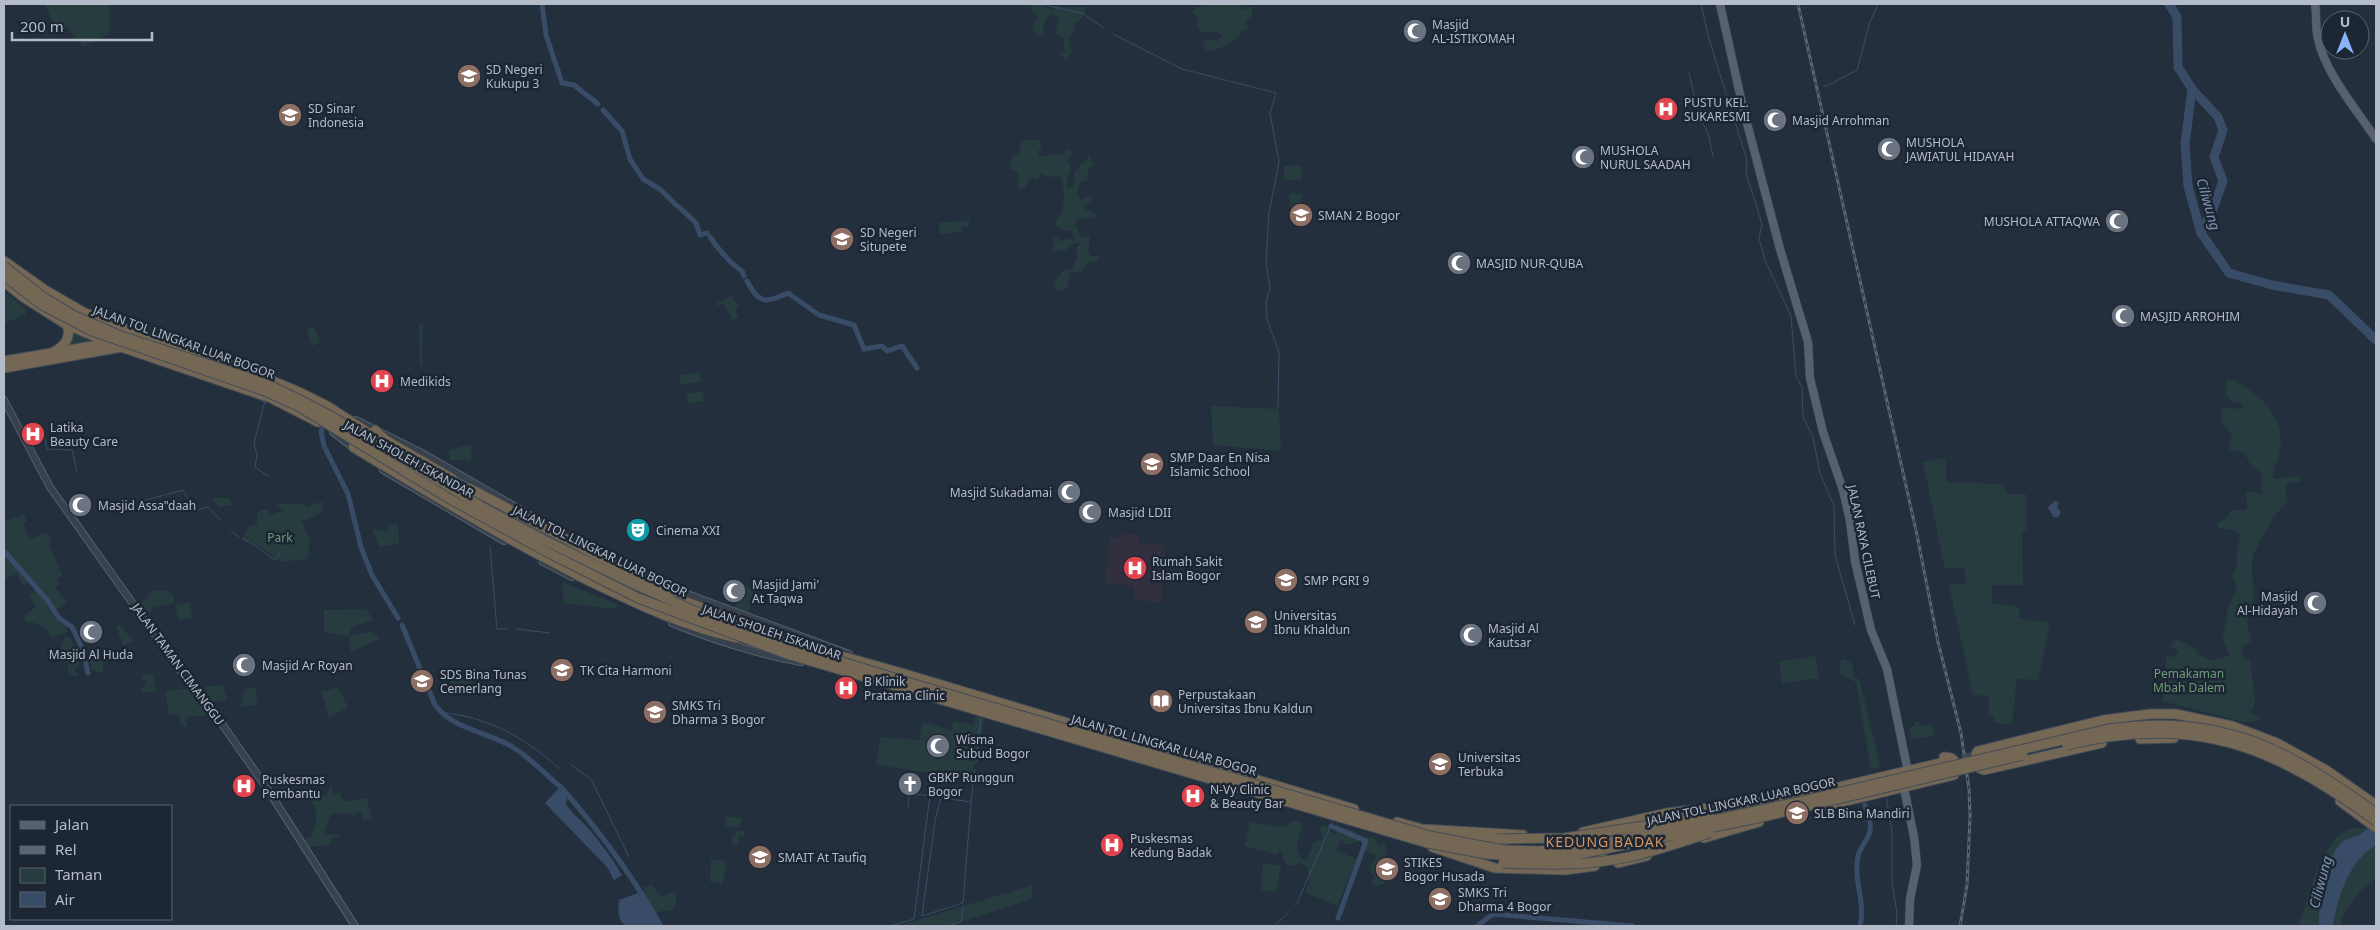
<svg xmlns="http://www.w3.org/2000/svg" width="2380" height="930" viewBox="0 0 2380 930" font-family="'Noto Sans',sans-serif">
<style>
.medical{fill:#32303f}
.green{fill:#263c3f}
.water{fill:#394c67}
.lines{fill:none;stroke-linecap:round;stroke-linejoin:round}
.stream{stroke:#394c67;stroke-width:1}
.canal{stroke:#394c67;stroke-width:5}
.river{stroke:#394c67;stroke-width:9}
.highway-tunnel{stroke:#3a4453;stroke-width:9;stroke-dasharray:9 4.5;stroke-linecap:butt}
.minor-casing{stroke:#565f6c;stroke-width:8}
.major-casing{stroke:#414a57;stroke-width:9}
.highway-casing{stroke:#434c59;stroke-width:11}
.minor{stroke:#38414e;stroke-width:6}
.major{stroke:#56606e;stroke-width:8}
.highway{stroke:#746855;stroke-width:9}
.rail-casing{stroke:#5a6575;stroke-width:3}
.rail{stroke:#1d2633;stroke-width:1;stroke-dasharray:4;stroke-linecap:butt}
.highway-bridge-casing{stroke:#434c59;stroke-width:11;stroke-linecap:butt}
.highway-bridge{stroke:#746855;stroke-width:9}
.labels{text-anchor:middle;dominant-baseline:central;stroke-width:5;stroke-linejoin:round;paint-order:stroke}
.poi-label{font-size:12px;fill:#b4bcc9;stroke:#1d2633;text-anchor:start}
.street-label{font-size:12px;fill:#b4bcc9;stroke:#1d2633}
.park-label{font-size:12px;fill:#6b9a76;stroke:#1d2633}
.water-label{font-size:14px;font-style:italic;fill:#7c92b1;stroke:#1d2633}
.neighbourhood-label{font-size:14px;letter-spacing:1px;fill:#d59563;stroke:#1d2633}
</style>
<rect width="100%" height="100%" fill="#242f3e"/>
<polygon class="medical" points="1123,533 1139,535 1139,544 1165,545 1161,603 1134,599 1134,586 1105,583 1110,537 1122,538"/>
<g class="green">
<polygon points="45,4 109,4 110,30 107,31 108,34 83,46 67,27 63,30 60,28 55,33 50,29 53,24"/>
<polygon points="1031,4 1043,4 1050,10 1055,6 1067,8 1085,7 1085,14 1079,21 1075,22 1073,32 1069,37 1072,54 1068,55 1069,60 1065,60 1060,54 1065,52 1063,44 1065,38 1056,33 1059,19 1053,14 1049,15 1043,25 1044,35 1037,36 1032,26 1039,18 1032,10"/>
<path d="M1206,4h34l3,6 7,-3 2,1 1,7 -7,6 2,9 -6,1c-4,10 -25,22 -37,19l-2,-8 5,-2 10,1 4,-6 -6,-4 -14,2 -4,-4 -1,-11 -5,-7z"/>
<path d="M1026,139l14,2 2,7 -4,3 1,5 18,-2 5,2 4,-6h5l1,4 -5,6 4,8 -4,9v10l2,1 5,-2 1,-15 9,-10 2,1 3,-7 5,9 -6,6 -1,10 -7,3 -3,12 5,5 9,-5 1,5 -8,7 1,2 13,6 -5,3 -16,1 -2,5 6,13h9l-2,16 4,3h5l2,4 -12,3 -4,8 -14,2 -1,13 -6,5h-6l-2,-8 9,-13 10,-2 4,-10 -1,-9 4,-6h-6l-8,7 -14,1 2,-8 -1,-5 4,-1 5,5 4,-4 8,3 1,-3 -4,-7 -8,-1 -4,-4 -2,1 -2,-2c0,-7 5,-9 7,-14 2,-8 3,-30 -2,-35l-12,1 -7,-3 -4,5 -7,-2 -4,10 -7,3 -1,-15 -3,-4 -5,-2 1,-12 9,-5 1,-10z"/>
<polygon points="1301,165 1302,179 1284,180 1284,166"/>
<polygon points="1289,194 1302,194 1302,207 1290,208"/>
<polygon points="970,220 968,226 962,227 962,232 940,234 939,223"/>
<polygon points="4,291 27,310 25,315 4,323"/>
<polygon points="731,296 739,307 735,310 738,317 733,320 723,304 717,306 716,303"/>
<polygon points="421,323 423,326 422,366 420,365 419,326"/>
<polygon points="314,327 320,342 312,346 307,329"/>
<polygon points="69,329 109,343 61,348"/>
<polygon points="699,372 701,382 681,385 679,375"/>
<path d="M2232,379c26,13 54,38 48,70 -1,10 -8,19 -6,30l26,-3 1,5 -15,3v13l2,4 -15,17 -20,36 -1,14 2,28 -7,25 4,21 -7,2 -3,6 4,9h5l5,42 -4,12 10,5 -4,3 -13,1 -82,-21 5,-47 7,4 4,-7 -8,-5 6,-7 20,10 1,5 14,6 18,-4 -6,-18 5,-32 9,-17 -5,-13 5,-9v-18l4,-14 -7,-5 -15,-2 -2,-4 9,-6 5,-8h16l-1,-19 16,3 -1,-22 -11,-8 -6,-12 -14,-1 -2,-4 4,-13c-9,-6 -12,-15 -10,-25l5,-2 11,2 5,-2 -2,-4 -9,-2 -7,-6 2,-15z"/>
<polygon points="702,391 704,401 688,404 686,394"/>
<polygon points="1211,406 1279,409 1281,451 1213,445"/>
<polygon points="472,444 471,461 450,460 449,450"/>
<polygon points="1946,458 1946,482 2004,484 2007,494 2026,494 2027,530 2022,532 2023,585 1992,585 1992,603 2019,607 2020,618 2050,623 2038,680 2017,679 2012,724 1993,723 1994,716 1989,715 1989,696 1973,695 1949,585 1966,583 1964,567 1945,569 1923,462"/>
<polygon points="212,498 229,498 232,505 219,507"/>
<polygon points="323,502 322,512 304,521 301,520 310,541 307,559 280,562 261,547 242,539 248,529 246,527 257,524 257,514 261,510 268,510 271,515 284,510 275,504 302,504 308,508 312,504"/>
<path d="M24,515l3,7 -4,1 7,16 17,-7 4,11 -2,1 13,31 -5,5 2,4 -4,3 12,15 -12,9 12,16 1,5 -17,6c-4,-11 -13,-16 -25,-16l-2,-6 12,-9 -7,-11 8,-7 -8,-8 -6,4 -7,-11 -9,4 -3,-1v-56z"/>
<polygon points="388,524 398,525 399,544 379,547 372,529 388,531"/>
<polygon points="562,582 617,604 616,609 564,603"/>
<polygon points="745,586 756,589 748,614 733,610 740,597 742,597"/>
<polygon points="157,590 167,591 174,596 174,603 153,607 152,612 145,612 138,602 148,598 149,592"/>
<polygon points="189,602 192,617 178,620 175,604"/>
<polygon points="366,609 373,620 352,627 348,637 372,631 380,639 351,652 348,637 324,632 324,610"/>
<polygon points="120,625 134,641 123,646 116,626"/>
<path d="M65,637h5c4,10 10,17 9,28l-5,4 5,6 -2,2 -8,-3 -1,-11 -7,-5v-15z"/>
<polygon points="91,649 95,650 96,658 103,659 103,672 97,672 91,669 90,660 86,659 86,653"/>
<polygon points="1815,656 1819,678 1782,684 1779,662"/>
<polygon points="1841,660 1846,660 1854,665 1852,670 1854,677 1860,680 1880,767 1871,769 1856,682 1839,674"/>
<polygon points="153,674 156,692 142,693 142,687 146,685 146,681 142,679 142,675"/>
<polygon points="478,675 479,678 455,694 448,676"/>
<polygon points="223,685 227,700 203,703 211,715 185,717 187,726 181,726 179,714 169,716 165,691"/>
<polygon points="256,687 257,705 241,707 244,689"/>
<polygon points="338,687 348,708 329,717 321,692"/>
<polygon points="976,716 984,719 972,779 876,765 880,737 919,740 923,722 951,730 954,721 973,725"/>
<polygon points="1914,722 1919,722 1920,726 1932,724 1934,735 1911,740 1909,727 1915,726"/>
<path d="M331,786l3,8 6,-1 3,9 24,-4 5,22h-9l-1,-8 -7,1v3h-4v-3l-20,1 -7,19 20,3 -13,2v6l-26,4 -4,-6 10,-5c6,-15 9,-24 -2,-38l17,-4z"/>
<polygon points="726,816 741,818 741,827 725,827"/>
<path d="M1294,820l8,3c0,13 -12,27 2,37l4,-3 5,-14 9,-4 -2,-11 2,-3 7,2 4,8c15,-17 26,6 40,2l6,8 6,-2 2,10 -8,15 1,5 5,-6 3,1 -4,16 -8,2 -6,-4 4,-4 -5,-9 5,-7 2,-7 -14,-5 -1,-9 -16,4 -3,-6 -4,6 -1,6 20,8 -20,47 -32,-14 6,-14 -3,-4v-6l-8,-5 -9,3 -5,-1 -6,-17 -2,7 -34,-9 6,-24 34,5z"/>
<path d="M2351,828h16l9,8v43c-17,11 -31,27 -36,47h-42c10,-29 18,-62 37,-87 3,-4 11,-8 16,-11z"/>
<polygon points="736,831 744,831 744,836 739,836 738,845 732,845 732,835 735,835"/>
<polygon points="711,859 727,861 722,884 710,882"/>
<polygon points="1263,864 1281,865 1276,893 1261,890"/>
<polygon points="652,885 662,897 670,893 675,893 676,903 673,910 661,911 652,916 646,910 647,902 642,898 645,887"/>
<polygon points="1033,885 1032,899 947,926 898,926"/>
</g>
<g class="water">
<polygon points="2055,501 2059,502 2057,507 2061,512 2058,517 2053,517 2048,507"/>
<path d="M559,788l8,10 -1,6c6,10 14,15 21,23 13,15 25,31 35,48l-8,5 -7,-13 -62,-64z"/>
<path d="M2376,822v23c-27,16 -38,51 -43,81h-14c0,-22 6,-65 21,-82 4,-5 12,-6 17,-8 7,-3 13,-10 19,-14z"/>
<path d="M638,893l21,33h-33c-9,-7 -8,-15 -7,-26z"/>
</g>
<g class="lines">
<g class="stream">
<polyline points="1046,4 1049,6 1084,14 1105,29"/>
<polyline points="1701,4 1709,39 1747,160 1746,173 1762,224 1759,238 1765,260 1791,316 1796,376 1802,387 1803,417 1813,437 1820,473 1834,506 1835,555 1855,625"/>
<polyline points="1113,34 1182,69 1276,93 1270,113 1279,162 1269,213 1266,263 1270,288 1266,302 1267,320 1279,352 1278,408"/>
<polyline points="1689,73 1699,116 1708,133 1713,156"/>
<polyline points="1823,86 1827,86 1857,70 1870,22 1878,4"/>
<polyline points="254,397 266,403 264,404 254,443 257,455 255,467 268,476"/>
<polyline points="40,431 45,439 47,449 72,450 77,471"/>
<polyline points="139,502 183,490 194,511 208,507 221,521"/>
<polyline points="231,531 239,537"/>
<path d="M242,539c13,4 21,14 33,21l6,-8"/>
<polyline points="490,546 497,629 507,629"/>
<polyline points="516,629 550,633"/>
<path d="M441,712c10,2 21,3 31,6 34,9 62,28 88,51"/>
<polyline points="976,762 981,716"/>
<polyline points="571,765 591,779 629,857"/>
<polyline points="1886,796 1892,832 1892,883 1897,913 1896,926"/>
<polyline points="941,797 935,821 922,916 963,903 971,802 975,770"/>
<polyline points="908,807 909,793 971,802"/>
<polyline points="1297,903 1333,821"/>
<polyline points="890,926 914,919 930,795"/>
<polyline points="947,926 961,922 963,907"/>
<polyline points="1274,926 1290,911"/>
</g>
<g class="canal">
<polyline points="542,4 546,35 562,83 574,85 598,104"/>
<polyline points="603,110 622,131 630,159 643,179 661,190 676,205"/>
<polyline points="679,207 696,223 700,235 707,233"/>
<path d="M710,237c8,12 21,27 32,34l2,5"/>
<path d="M747,281c13,24 18,22 41,12l31,22 35,10 10,24 18,-3 5,5 15,-5 15,22"/>
<polyline points="323,427 321,431 324,446 348,494 361,547 372,575 398,618"/>
<polyline points="4,551 48,601 59,618 72,627 83,650 88,673"/>
<path d="M402,625l33,80c18,24 49,26 74,40 17,9 33,26 48,39"/>
<path d="M560,786c39,44 72,89 101,140"/>
<polyline points="1331,826 1366,841 1338,918"/>
<polyline points="1477,926 1493,914 1633,926"/>
<path d="M1860,926c6,-25 -7,-44 -2,-70 1,-5 5,-10 7,-14 9,-12 5,-24 0,-37"/>
</g>
<g class="river">
<polyline points="2169,4 2177,17 2178,67 2192,89 2185,144 2188,186 2201,233 2229,273 2272,285 2329,295 2376,340"/>
<polyline points="2192,89 2218,117 2223,130 2214,157 2223,181 2213,209 2201,233"/>
</g>
<polyline class="highway-tunnel" points="1949,761 1983,754"/>
<g class="minor-casing">
<g id="minor">
<polyline points="4,400 50,487 180,670 222,724 266,787 355,926"/>
<polyline points="356,420 420,452 544,523"/>
<polyline points="333,432 355,449"/>
<polyline points="383,470 504,541"/>
<polyline points="543,562 572,577"/>
<polyline points="624,565 679,591 849,654"/>
<path d="M672,623c38,16 89,32 129,39"/>
</g>
</g>
<g class="major-casing">
<g id="major">
<polyline points="1720,4 1743,108 1780,249 1808,342 1810,378 1823,432 1843,490 1850,521 1855,561 1871,630 1887,669 1907,767"/>
<path d="M2315,4c2,11 0,23 3,35 7,34 39,71 58,100"/>
<polyline points="1904,788 1914,837 1917,865 1910,899 1909,926"/>
</g>
</g>
<g class="highway-casing">
<g id="highway">
<polyline points="4,261 45,290 83,312 137,334 251,372 299,392 329,407 383,442"/>
<polyline points="4,282 23,297 67,325 121,347 271,398 318,422"/>
<path d="M55,351c11,-6 16,-15 12,-26"/>
<polyline points="4,361 110,343"/>
<polyline points="4,368 122,347"/>
<polyline points="375,430 386,440 453,479"/>
<path d="M353,447c75,46 150,90 228,130 50,24 102,50 156,61"/>
<polyline points="443,479 570,548"/>
<polyline points="672,596 779,638"/>
<polyline points="796,643 905,674 1354,809"/>
<polyline points="2140,739 2174,738"/>
<path d="M2102,743l-118,27 -5,-2c-3,-6 -5,-13 -1,-17l125,-31 47,-6h26l56,12 45,17 49,27 50,35"/>
<polyline points="2340,801 2376,828"/>
<polyline points="1766,802 1839,787 1949,761"/>
<path d="M1821,807l133,-32 3,-10c-3,-6 -6,-8 -13,-8"/>
<polyline points="1397,822 1422,829 1523,835"/>
<polyline points="1583,832 1667,813 1770,801"/>
<polyline points="1453,835 1504,842"/>
<polyline points="1704,838 1759,822"/>
<polyline points="1432,847 1495,868 1565,870 1595,866"/>
<polyline points="1573,858 1602,854"/>
<polyline points="1618,863 1647,856"/>
</g>
</g>
<use href="#minor" class="minor"/>
<use href="#major" class="major"/>
<use href="#highway" class="highway"/>
<g class="rail-casing">
<polyline id="rail" points="1798,4 1917,535 1938,642 1961,733 1969,789 1970,816 1967,885 1960,926"/>
</g>
<use href="#rail" class="rail"/>
<g class="highway-bridge-casing">
<g id="highway-bridge">
<path d="M4,266l39,31 30,18 48,21 144,47 33,16 33,17 153,92 60,32 92,45 77,34 43,16 151,47 523,154 73,14 37,1 60,-7 207,-44 302,-71c114,-16 178,20 267,84"/>
<polyline points="4,276 42,305 92,331 262,390 298,406 450,499 547,552 638,598 787,654 1427,843 1486,854 1522,857 1570,856 1758,818 2023,755"/>
<polyline points="469,488 670,594"/>
<path d="M2067,745c130,-31 205,1 309,76"/>
<polyline points="1497,839 1564,838 1710,816"/>
<path d="M1503,863c43,2 87,3 130,-7 26,-6 51,-15 77,-23"/>
</g>
</g>
<use href="#highway-bridge" class="highway-bridge"/>
</g>
<defs>
<g id="mosque-disc" transform="scale(1.25)"><circle r="9.5" fill="#6b7280" stroke="#1d2633"/><path d="M3.5-4.9A6 6 0 1 0 3.5 4.9A5 5 0 1 1 3.5-4.9Z" fill="#fff"/></g>
<g id="school-disc" transform="scale(1.25)"><circle r="9.5" fill="#8d6e63" stroke="#1d2633"/><path d="M0-5L7-2L0 1L-7-2ZM-4 1L0 2.5L4 1V4Q0 6-4 4Z" fill="#fff"/></g>
<g id="hospital-disc" transform="scale(1.25)"><circle r="9.5" fill="#e0444e" stroke="#1d2633"/><path d="M-5-5h3v3.5h4V-5h3V5h-3V1.5h-4V5h-3Z" fill="#fff"/></g>
<g id="theatre-disc" transform="scale(1.25)"><circle r="9.5" fill="#0f9aa8" stroke="#1d2633"/><path d="M-5-5.5Q0-4 5-5.5V0Q5 5 0 6Q-5 5-5 0ZM-3.3-2.5H-1v1.5H-3.3ZM1-2.5H3.3v1.5H1ZM-2.8 1Q0 5.5 2.8 1Z" fill="#fff"/></g>
<g id="university-disc" transform="scale(1.25)"><circle r="9.5" fill="#8d6e63" stroke="#1d2633"/><path d="M0-5L7-2L0 1L-7-2ZM-4 1L0 2.5L4 1V4Q0 6-4 4Z" fill="#fff"/></g>
<g id="library-disc" transform="scale(1.25)"><circle r="9.5" fill="#8d6e63" stroke="#1d2633"/><path d="M-6-4Q-3-5.5-.7-3.5V5Q-3 3-6 4ZM6-4Q3-5.5 .7-3.5V5Q3 3 6 4Z" fill="#fff"/></g>
<g id="church-disc" transform="scale(1.25)"><circle r="9.5" fill="#6b7280" stroke="#1d2633"/><path d="M-1.2-6h2.4v3.5h3.3v2.4h-3.3V6h-2.4V-.1h-3.3v-2.4h3.3Z" fill="#fff"/></g>
</defs>
<g fill-rule="evenodd">
<use href="#mosque-disc" x="1415" y="31"/>
<use href="#school-disc" x="469" y="76"/>
<use href="#hospital-disc" x="1666" y="109"/>
<use href="#school-disc" x="290" y="115"/>
<use href="#mosque-disc" x="1775" y="120"/>
<use href="#mosque-disc" x="1889" y="149"/>
<use href="#mosque-disc" x="1583" y="157"/>
<use href="#school-disc" x="1301" y="215"/>
<use href="#mosque-disc" x="2117" y="221"/>
<use href="#school-disc" x="842" y="239"/>
<use href="#mosque-disc" x="1459" y="263"/>
<use href="#mosque-disc" x="2123" y="316"/>
<use href="#hospital-disc" x="382" y="381"/>
<use href="#hospital-disc" x="33" y="434"/>
<use href="#school-disc" x="1152" y="464"/>
<use href="#mosque-disc" x="1069" y="492"/>
<use href="#mosque-disc" x="80" y="505"/>
<use href="#mosque-disc" x="1090" y="512"/>
<use href="#theatre-disc" x="638" y="530"/>
<use href="#hospital-disc" x="1135" y="568"/>
<use href="#school-disc" x="1286" y="580"/>
<use href="#mosque-disc" x="734" y="591"/>
<use href="#mosque-disc" x="2315" y="603"/>
<use href="#university-disc" x="1256" y="622"/>
<use href="#mosque-disc" x="91" y="632"/>
<use href="#mosque-disc" x="1471" y="635"/>
<use href="#mosque-disc" x="244" y="665"/>
<use href="#school-disc" x="562" y="670"/>
<use href="#school-disc" x="422" y="681"/>
<use href="#hospital-disc" x="846" y="688"/>
<use href="#library-disc" x="1161" y="701"/>
<use href="#school-disc" x="655" y="712"/>
<use href="#mosque-disc" x="938" y="746"/>
<use href="#university-disc" x="1440" y="764"/>
<use href="#church-disc" x="910" y="784"/>
<use href="#hospital-disc" x="244" y="786"/>
<use href="#hospital-disc" x="1193" y="796"/>
<use href="#school-disc" x="1797" y="813"/>
<use href="#hospital-disc" x="1112" y="845"/>
<use href="#school-disc" x="760" y="857"/>
<use href="#university-disc" x="1387" y="869"/>
<use href="#school-disc" x="1440" y="899"/>
</g>
<g class="labels">
<g class="poi-label">
<text x="1432" y="24">Masjid<tspan x="1432" dy="14">AL-ISTIKOMAH</tspan></text>
<text x="486" y="69">SD Negeri<tspan x="486" dy="14">Kukupu 3</tspan></text>
<text x="1684" y="102">PUSTU KEL.<tspan x="1684" dy="14">SUKARESMI</tspan></text>
<text x="308" y="108">SD Sinar<tspan x="308" dy="14">Indonesia</tspan></text>
<text x="1792" y="120">Masjid Arrohman</text>
<text x="1906" y="142">MUSHOLA<tspan x="1906" dy="14">JAWIATUL HIDAYAH</tspan></text>
<text x="1600" y="150">MUSHOLA<tspan x="1600" dy="14">NURUL SAADAH</tspan></text>
<text x="1318" y="215">SMAN 2 Bogor</text>
<text x="2100" y="221" text-anchor="end">MUSHOLA ATTAQWA</text>
<text x="860" y="232">SD Negeri<tspan x="860" dy="14">Situpete</tspan></text>
<text x="1476" y="263">MASJID NUR-QUBA</text>
<text x="2140" y="316">MASJID ARROHIM</text>
<text x="400" y="381">Medikids</text>
<text x="50" y="427">Latika<tspan x="50" dy="14">Beauty Care</tspan></text>
<text x="1170" y="457">SMP Daar En Nisa<tspan x="1170" dy="14">Islamic School</tspan></text>
<text x="1052" y="492" text-anchor="end">Masjid Sukadamai</text>
<text x="98" y="505">Masjid Assa"daah</text>
<text x="1108" y="512">Masjid LDII</text>
<text x="656" y="530">Cinema XXI</text>
<text x="1152" y="561">Rumah Sakit<tspan x="1152" dy="14">Islam Bogor</tspan></text>
<text x="1304" y="580">SMP PGRI 9</text>
<text x="752" y="584">Masjid Jami'<tspan x="752" dy="14">At Taqwa</tspan></text>
<text x="2298" y="596" text-anchor="end">Masjid<tspan x="2298" dy="14">Al-Hidayah</tspan></text>
<text x="1274" y="615">Universitas<tspan x="1274" dy="14">Ibnu Khaldun</tspan></text>
<text x="1488" y="628">Masjid Al<tspan x="1488" dy="14">Kautsar</tspan></text>
<text x="91" y="654" text-anchor="middle">Masjid Al Huda</text>
<text x="262" y="665">Masjid Ar Royan</text>
<text x="580" y="670">TK Cita Harmoni</text>
<text x="440" y="674">SDS Bina Tunas<tspan x="440" dy="14">Cemerlang</tspan></text>
<text x="864" y="681">B Klinik<tspan x="864" dy="14">Pratama Clinic</tspan></text>
<text x="1178" y="694">Perpustakaan<tspan x="1178" dy="14">Universitas Ibnu Kaldun</tspan></text>
<text x="672" y="705">SMKS Tri<tspan x="672" dy="14">Dharma 3 Bogor</tspan></text>
<text x="956" y="739">Wisma<tspan x="956" dy="14">Subud Bogor</tspan></text>
<text x="1458" y="757">Universitas<tspan x="1458" dy="14">Terbuka</tspan></text>
<text x="928" y="777">GBKP Runggun<tspan x="928" dy="14">Bogor</tspan></text>
<text x="262" y="779">Puskesmas<tspan x="262" dy="14">Pembantu</tspan></text>
<text x="1210" y="789">N-Vy Clinic<tspan x="1210" dy="14">&amp; Beauty Bar</tspan></text>
<text x="1814" y="813">SLB Bina Mandiri</text>
<text x="1130" y="838">Puskesmas<tspan x="1130" dy="14">Kedung Badak</tspan></text>
<text x="778" y="857">SMAIT At Taufiq</text>
<text x="1404" y="862">STIKES<tspan x="1404" dy="14">Bogor Husada</tspan></text>
<text x="1458" y="892">SMKS Tri<tspan x="1458" dy="14">Dharma 4 Bogor</tspan></text>
</g>
<g class="street-label">
<text transform="translate(184 342) rotate(20)">JALAN TOL LINGKAR LUAR BOGOR</text>
<text transform="translate(409 459) rotate(29)">JALAN SHOLEH ISKANDAR</text>
<text transform="translate(1864 542) rotate(78)">JALAN RAYA CILEBUT</text>
<text transform="translate(600 551) rotate(26)">JALAN TOL LINGKAR LUAR BOGOR</text>
<text transform="translate(772 632) rotate(19)">JALAN SHOLEH ISKANDAR</text>
<text transform="translate(178 664) rotate(54)">JALAN TAMAN CIMANGGU</text>
<text transform="translate(1164 745) rotate(16)">JALAN TOL LINGKAR LUAR BOGOR</text>
<text transform="translate(1741 801) rotate(-12)">JALAN TOL LINGKAR LUAR BOGOR</text>
</g>
<g class="park-label">
<text x="280" y="537">Park</text>
<text x="2189" y="673">Pemakaman<tspan x="2189" dy="14">Mbah Dalem</tspan></text>
</g>
<g class="water-label">
<text transform="translate(2209 204) rotate(74)">Ciliwung</text>
<text transform="translate(2320 882) rotate(-75)">Ciliwung</text>
</g>
<g class="neighbourhood-label">
<text x="1605" y="841">KEDUNG BADAK</text>
</g>
</g>
<rect width="2380" height="930" fill="none" stroke="#b4bcc9" stroke-width="10"/>
<rect x="10" y="805" width="162" height="115" fill="#1d2633" stroke="#59626f"/>
<rect x="20" y="821" width="25" height="8" fill="#56606e" stroke="#59626f"/>
<text x="55" y="830" font-size="15" fill="#b4bcc9">Jalan</text>
<rect x="20" y="846" width="25" height="8" fill="#5a6575" stroke="#59626f"/>
<text x="55" y="855" font-size="15" fill="#b4bcc9">Rel</text>
<rect x="20" y="868" width="25" height="15" fill="#263c3f" stroke="#59626f"/>
<text x="55" y="880" font-size="15" fill="#b4bcc9">Taman</text>
<rect x="20" y="892" width="25" height="15" fill="#394c67" stroke="#59626f"/>
<text x="55" y="905" font-size="15" fill="#b4bcc9">Air</text>
<g transform="translate(2345 35)"><circle r="24" fill="#1d2633" stroke="#59626f"/>
<path d="M0-4L9 19L0 12L-9 19Z" fill="#8ab4f8"/>
<text y="-8" font-size="14" font-weight="bold" text-anchor="middle" fill="#b4bcc9">U</text>
</g>
<path d="M12 32v8h140v-8" fill="none" stroke="#b4bcc9" stroke-width="2.5"/>
<text x="20" y="32" font-size="15" fill="#b4bcc9" stroke="#1d2633" stroke-width="4" paint-order="stroke">200 m</text>
</svg>
